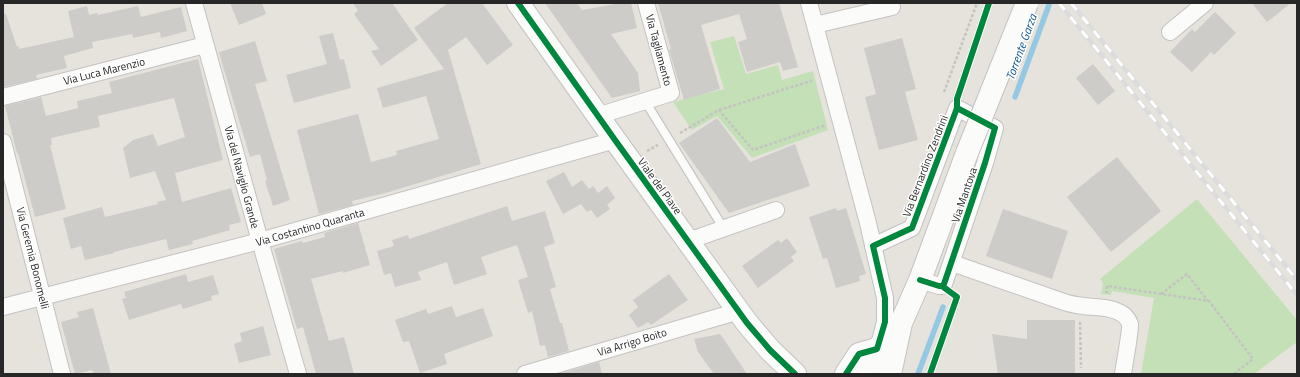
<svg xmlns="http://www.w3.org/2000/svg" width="1300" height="377" viewBox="0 0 1300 377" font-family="'Titillium Web',sans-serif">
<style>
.green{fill:#c4e0b7}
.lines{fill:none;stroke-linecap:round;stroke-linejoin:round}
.stream{stroke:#94c8e3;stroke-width:5.5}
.building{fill:#ceccc8}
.lane-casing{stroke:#c4c2c2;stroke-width:10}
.street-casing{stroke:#c4c2c2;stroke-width:18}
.secondary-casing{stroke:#c4c2c2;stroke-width:24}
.path{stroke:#c4c3c2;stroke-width:2.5;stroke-dasharray:3 2;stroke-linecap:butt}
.lane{stroke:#fbfbfa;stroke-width:8}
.street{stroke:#fbfbfa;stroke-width:16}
.secondary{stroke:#fbfbfa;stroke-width:22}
.rail-casing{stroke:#dddcdd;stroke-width:4.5}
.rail{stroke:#fff;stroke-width:3;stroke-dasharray:9;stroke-linecap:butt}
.secondary-bridge-casing{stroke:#c4c2c2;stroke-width:24;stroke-linecap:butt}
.secondary-bridge{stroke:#fbfbfa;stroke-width:22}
.cycleway-casing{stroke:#fff;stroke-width:8}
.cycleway{stroke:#00873e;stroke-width:6}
.labels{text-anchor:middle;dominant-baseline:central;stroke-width:3;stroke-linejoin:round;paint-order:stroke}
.street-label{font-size:11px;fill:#272727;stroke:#fff}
.water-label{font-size:12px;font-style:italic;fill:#15598e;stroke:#fff}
</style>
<rect width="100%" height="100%" fill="#e6e3dc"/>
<g class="green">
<polygon points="734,36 746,74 778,65 782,80 813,71 828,130 752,158 717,116 692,130 673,102 724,89 710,42"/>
<polygon points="1197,199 1297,320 1297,342 1254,374 1141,374 1154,298 1112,291 1111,295 1101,294 1103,283 1100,279"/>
</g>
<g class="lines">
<g class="stream">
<polyline points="1015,97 1049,5"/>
<polyline points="918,374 943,307"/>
</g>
</g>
<g class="building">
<polygon points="230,3 262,3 266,14 239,25"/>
<polygon points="353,3 392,3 418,40 381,66 371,51 379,49 354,14 358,11"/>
<polygon points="448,3 482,3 513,45 487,65 466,37 448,50 481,164 389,192 352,201 353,205 319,214 297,130 358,114 371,162 397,155 396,151 439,139 426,96 383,108 377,88 444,69 414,28"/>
<polygon points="545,3 577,3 582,10 621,3 631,3 637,28 611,34 638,73 640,91 612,98"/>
<polygon points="658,3 779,3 798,67 783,71 780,62 747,72 738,42 747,39 739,14 701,25 720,89 684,100 669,50 671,49"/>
<polygon points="1252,3 1291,3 1267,22"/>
<polygon points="87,6 89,15 97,13 98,15 138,6 141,17 181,7 187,31 161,38 160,32 133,38 132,34 92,42 93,48 64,56 67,68 36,75 37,79 3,87 3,14 6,14 17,47 19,46 19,49 74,37 68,11"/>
<polygon points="1215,12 1236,33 1214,55 1211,52 1192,72 1170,52 1192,29 1195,32"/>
<polygon points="333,33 340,60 344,59 351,88 294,103 286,75 327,64 319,36"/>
<polygon points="902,38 916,89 905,92 918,140 879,150 865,97 876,94 864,48"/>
<polygon points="255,41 267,81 255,84 290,200 273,206 265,181 267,180 260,154 250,157 219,53 220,52"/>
<polygon points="198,59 223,160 175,173 182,202 231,188 241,222 229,225 230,230 192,241 193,244 169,250 166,239 114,252 114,253 85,260 81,246 71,249 63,218 102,207 105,217 158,204 157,202 166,200 155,171 130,178 123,148 133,140 153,134 158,146 185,137 174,98 98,116 100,127 51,138 52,145 50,145 66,209 35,217 18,153 17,153 5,106 41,97 46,116 78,108 77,101 112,93 109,82"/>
<polygon points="1093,64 1115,91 1098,105 1076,78"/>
<polygon points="717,118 750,162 795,144 810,186 729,213 679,143"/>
<polygon points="1117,157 1161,211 1111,252 1067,197"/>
<polygon points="564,172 572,187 582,180 589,189 593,186 598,193 607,186 615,198 607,205 610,209 597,218 591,210 587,212 581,204 563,214 546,181"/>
<polygon points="507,206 512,221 545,211 555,243 544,247 556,287 550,289 560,323 562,323 569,351 548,357 545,345 540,346 532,311 528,313 518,280 528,277 517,245 481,257 487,274 454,285 447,262 418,272 421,280 395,287 391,273 384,275 377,251 394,246 392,240 408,235 409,239"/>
<polygon points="836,208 837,211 846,208 866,274 859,276 860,281 836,288 827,258 823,259 809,217"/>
<polygon points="1003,209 1068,231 1052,279 986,256"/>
<polygon points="358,223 370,265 343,273 343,271 311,279 329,341 344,337 354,374 316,374 303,327 297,329 274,249 302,241 303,243 325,237 324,233"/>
<polygon points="787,238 797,252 791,257 794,261 758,288 742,266 778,240 781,243"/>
<polygon points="186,274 188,282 213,275 219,294 211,296 212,300 183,309 181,304 129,320 122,299 126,298 124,292"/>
<polygon points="669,274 688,300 651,325 648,322 638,328 629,315 638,307 633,300"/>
<polygon points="452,306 456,317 483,308 493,336 444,354 447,364 420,373 409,341 403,342 395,320 426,309 428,314"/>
<polygon points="93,308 111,374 94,374 92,370 75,374 61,322 79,317 77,312"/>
<polygon points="1027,320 1075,320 1075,374 998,374 992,334 1027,339"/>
<polygon points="263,326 271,355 239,363 234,344 242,341 240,333"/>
<polygon points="720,334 723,338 747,374 714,374 698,352 694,339"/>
<polygon points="599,362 602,374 559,374"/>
</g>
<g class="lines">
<g class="lane-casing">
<polyline id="lane" points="645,101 724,229"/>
</g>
<g class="street-casing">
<g id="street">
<polyline points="194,3 260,241 298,374"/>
<polyline points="809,3 868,223 885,298 885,322 879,345"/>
<polyline points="815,25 892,7"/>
<polyline points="1170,32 1205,3"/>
<polyline points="3,97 205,45"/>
<polyline points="597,116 671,93 646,3"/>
<polyline points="3,142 62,374"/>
<polyline points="688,241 776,210"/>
<polyline points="873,246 912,228 957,108 995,128 985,163 944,284 942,286 939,286 920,280"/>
<path d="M952,263l112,39c6,2 12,3 19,4 15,2 41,0 47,18 1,5 -6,42 -7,50"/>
<polyline points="3,307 260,241 615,140"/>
<polyline points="525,374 739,311"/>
</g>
</g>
<g class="secondary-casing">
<g id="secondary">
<polyline points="518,3 615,140 747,323 770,350 795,374"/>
<polyline points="846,374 859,354 877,349"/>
<polyline points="867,374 877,349 900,324"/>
<polyline points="890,374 901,323 920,280 967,153"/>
</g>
</g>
<g class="path">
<polyline points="944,92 977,3"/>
<polyline points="719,110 814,80"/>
<polyline points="680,133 719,110 753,150 826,125"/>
<polyline points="647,151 658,145"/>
<polyline points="1105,292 1107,292 1107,286 1209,301 1253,359 1234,374"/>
<polyline points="1161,294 1187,274 1208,301"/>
<polyline points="1080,322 1081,368"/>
</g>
<use href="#lane" class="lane"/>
<use href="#street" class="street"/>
<use href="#secondary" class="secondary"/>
<g class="rail-casing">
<g id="rail">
<polyline points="1059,3 1297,295"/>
<polyline points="1071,3 1297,280"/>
</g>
</g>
<use href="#rail" class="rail"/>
<g class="secondary-bridge-casing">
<polyline id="secondary-bridge" points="967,153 1027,3"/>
</g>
<use href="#secondary-bridge" class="secondary-bridge"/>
<g class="cycleway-casing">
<g id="cycleway">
<polyline points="518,3 615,140 747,323 770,350 795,374"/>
<polyline points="920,280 939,286 942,286 944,284 985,163 995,128 957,108"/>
<polyline points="846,374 859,354 877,349 885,322 885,298 873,246 912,228 957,108 957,99 989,3"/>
<polyline points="930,374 957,297 942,286"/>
</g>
</g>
<use href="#cycleway" class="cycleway"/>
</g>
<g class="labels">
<g class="street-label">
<text transform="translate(659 50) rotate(75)">Via Tagliamento</text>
<text transform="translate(104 71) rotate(-14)">Via Luca Marenzio</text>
<text transform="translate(925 166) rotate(-69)">Via Bernardino Zendrini</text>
<text transform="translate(242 177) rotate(75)">Via del Naviglio Grande</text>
<text transform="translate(660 186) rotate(54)">Viale del Piave</text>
<text transform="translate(964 195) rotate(-71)">Via Mantova</text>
<text transform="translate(310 227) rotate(-16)">Via Costantino Quaranta</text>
<text transform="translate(33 258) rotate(76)">Via Geremia Bonomelli</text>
<text transform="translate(632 342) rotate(-17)">Via Arrigo Boito</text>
</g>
<g class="water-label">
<text transform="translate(1021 47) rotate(-70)">Torrente Garza</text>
</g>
</g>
<rect width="1300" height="377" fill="none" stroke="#272727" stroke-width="8"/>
</svg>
